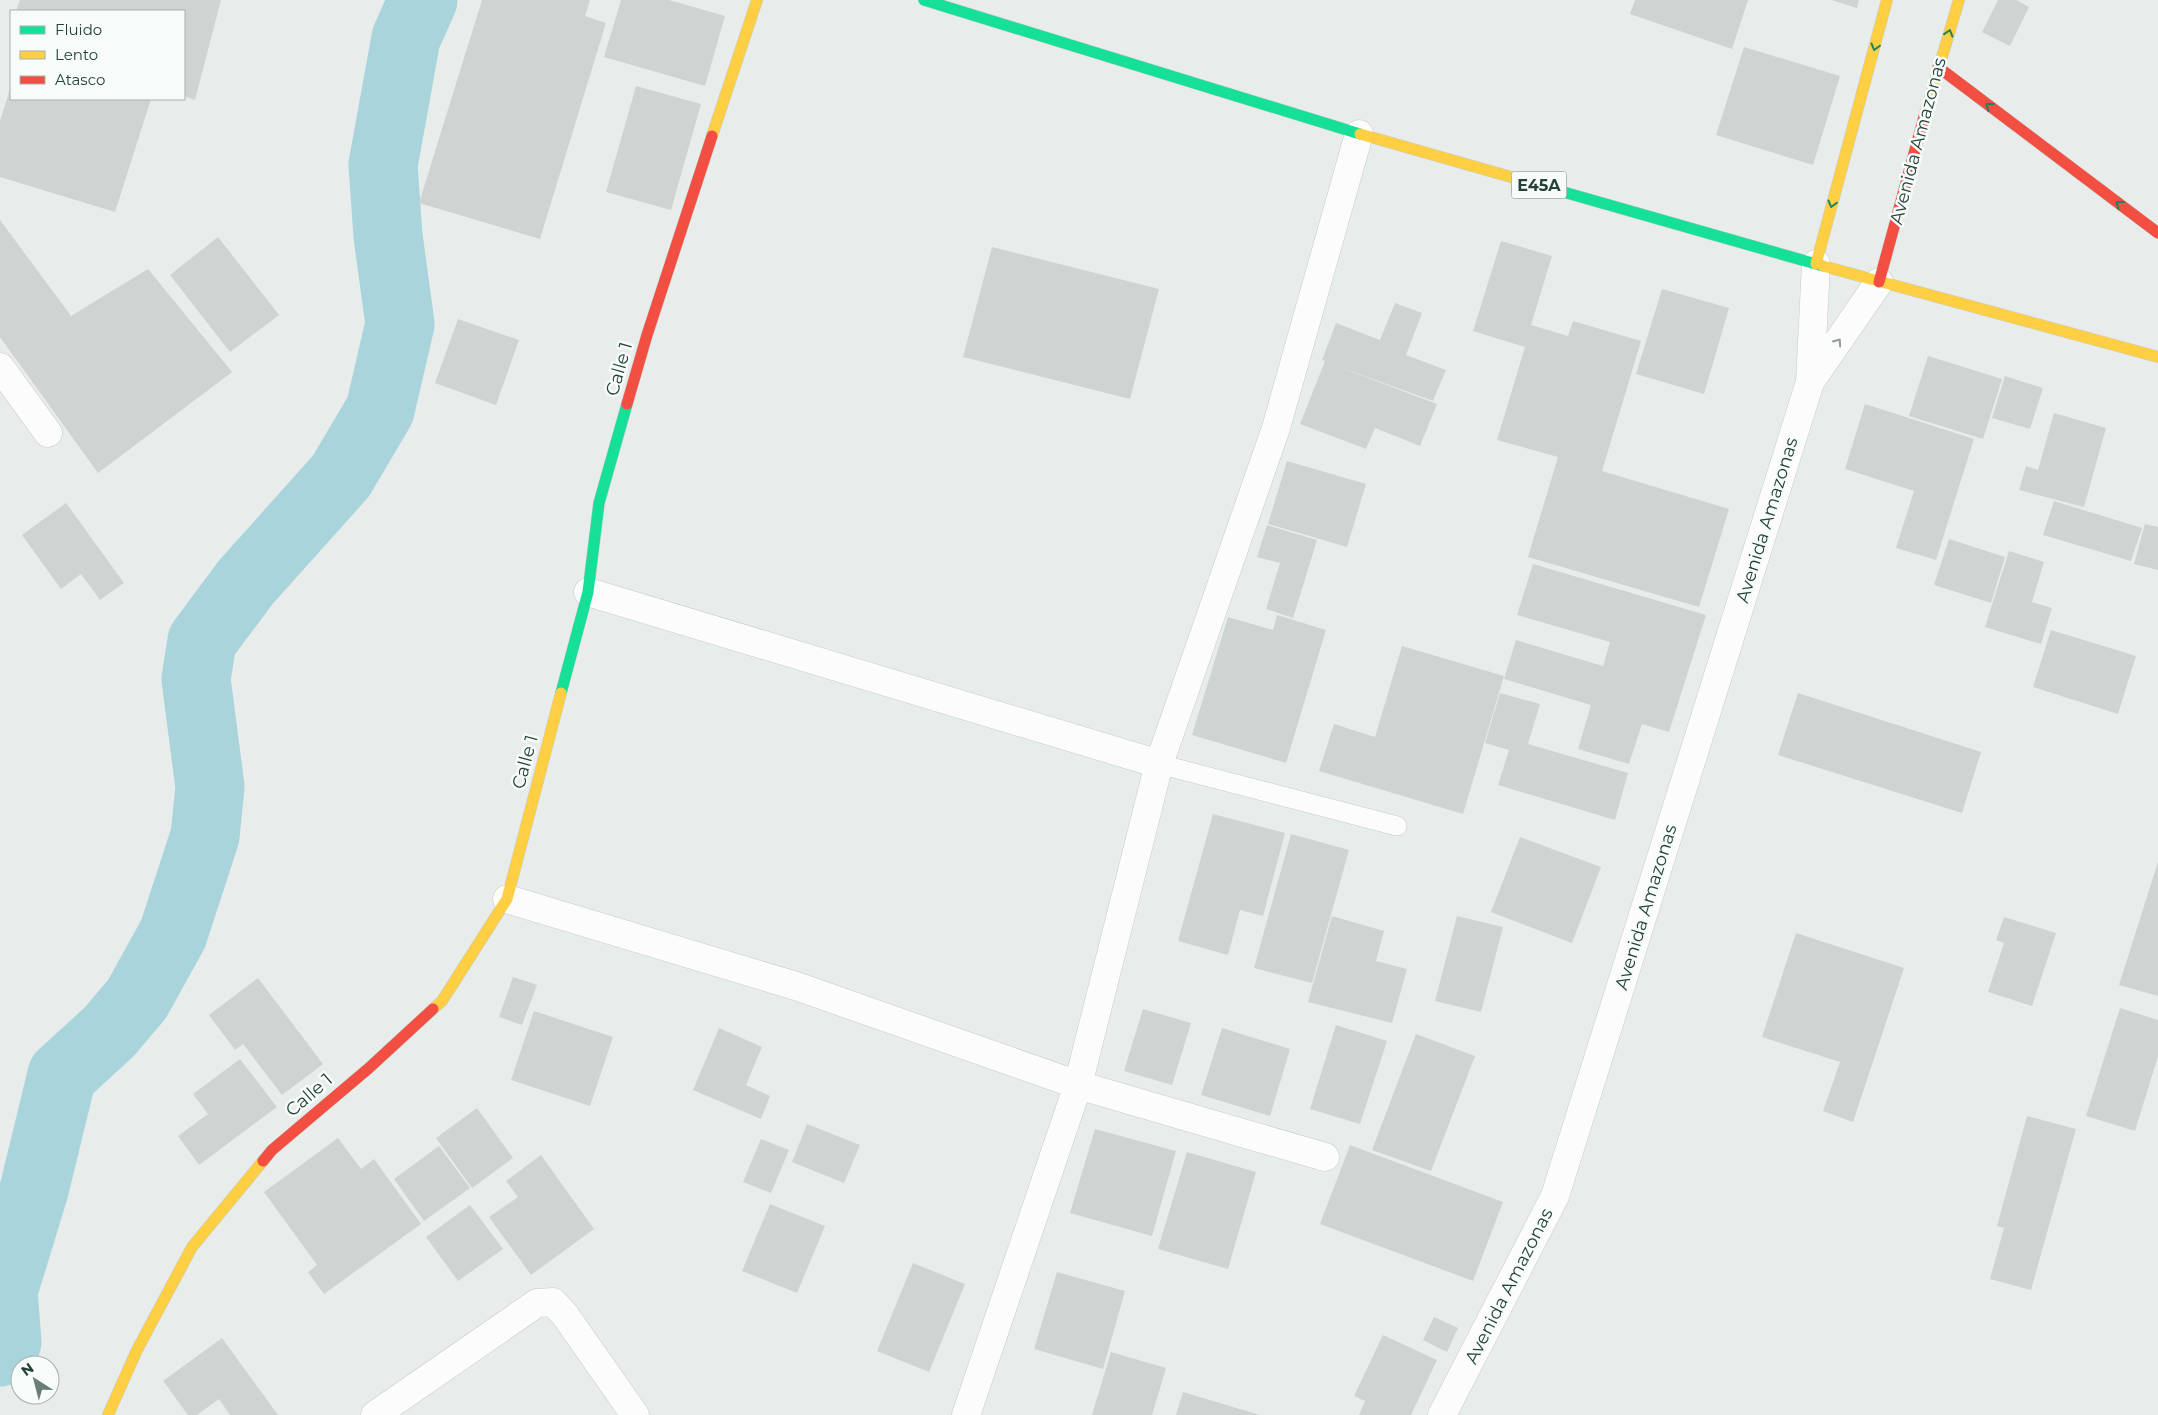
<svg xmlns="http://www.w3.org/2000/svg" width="2158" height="1415" viewBox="0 0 2158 1415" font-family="Montserrat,sans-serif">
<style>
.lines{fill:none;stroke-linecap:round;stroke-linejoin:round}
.river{stroke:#a9d4db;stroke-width:69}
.building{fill:#cfd4d2}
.lane-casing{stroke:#c5cac8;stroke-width:20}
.street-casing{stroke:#c5cac8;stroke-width:29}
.fast-casing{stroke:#c3cbc8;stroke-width:12}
.slow-casing{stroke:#c3cbc8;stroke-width:12}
.jam-casing{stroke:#c3cbc8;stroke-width:12}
.lane{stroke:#fcfcfc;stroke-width:19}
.street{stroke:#fcfcfc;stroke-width:28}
.fast{stroke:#16e098;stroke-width:11}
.slow{stroke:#ffcf43;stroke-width:11}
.jam{stroke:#f24e42;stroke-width:11}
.oneway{stroke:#1e8160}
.oneway2{stroke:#909f9b}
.labels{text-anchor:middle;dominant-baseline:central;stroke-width:5;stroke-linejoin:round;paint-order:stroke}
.shield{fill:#f7fbf9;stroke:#637a73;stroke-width:1}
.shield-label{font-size:16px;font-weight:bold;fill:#24423a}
.street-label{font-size:18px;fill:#24423a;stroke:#f7fbf9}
</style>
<rect width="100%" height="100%" fill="#e8edeb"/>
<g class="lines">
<polyline class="river" points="0,1352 7,1342 3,1291 34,1190 62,1075 109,1032 137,999 173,934 205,836 210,787 196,679 202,641 246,582 341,476 380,410 400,324 388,236 383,165 406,38 423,0"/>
</g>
<g class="building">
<polygon points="20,0 221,0 195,100 184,96 184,11 16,11"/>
<polygon points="482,0 590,0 585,16 606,23 540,239 419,203"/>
<polygon points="621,0 669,0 725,16 705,86 604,57"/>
<polygon points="1635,0 1748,0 1732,49 1630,14"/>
<polygon points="1831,0 1859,0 1857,8"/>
<polygon points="1998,0 2016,0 2029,7 2010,46 1982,32"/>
<polygon points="1744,47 1840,76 1813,165 1716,135"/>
<polygon points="11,86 11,99 151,99 115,212 0,177 0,121"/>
<polygon points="636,86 701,104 671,210 606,192"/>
<polygon points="0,220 71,316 148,269 232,372 98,473 0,337"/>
<polygon points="218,237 279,315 230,352 170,275"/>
<polygon points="1501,241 1552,256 1531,325 1568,336 1573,321 1641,341 1602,471 1729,509 1699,607 1528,557 1558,457 1497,440 1525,347 1473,331"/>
<polygon points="992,247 1159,289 1130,399 963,357"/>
<polygon points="1662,289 1729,308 1704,394 1636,374"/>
<polygon points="1395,303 1422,313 1406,355 1446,370 1433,401 1331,364 1437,404 1420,446 1375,428 1366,449 1300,424 1325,361 1322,360 1336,323 1380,340"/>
<polygon points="458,319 519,340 496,405 435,383"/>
<polygon points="1928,356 2002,379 1983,439 1909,416"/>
<polygon points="2005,376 2043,388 2030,429 1992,418"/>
<polygon points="1865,404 1974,439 1936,560 1896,548 1914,491 1845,469"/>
<polygon points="2054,413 2106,428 2084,507 2019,490 2026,466 2038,470"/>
<polygon points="1287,461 1366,484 1347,547 1268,524"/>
<polygon points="2054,501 2142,528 2131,561 2043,535"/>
<polygon points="66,503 124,583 100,600 81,574 61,589 22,535"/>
<polygon points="2145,524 2158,527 2158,570 2134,564"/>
<polygon points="1267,525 1317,540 1293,618 1266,609 1280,563 1257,557"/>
<polygon points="1949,539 2005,557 1991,603 1934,585"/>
<polygon points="2009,551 2044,562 2032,602 2052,608 2041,644 1985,627"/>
<polygon points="1533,564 1706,615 1669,732 1642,724 1629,764 1578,749 1591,705 1504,679 1516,640 1603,666 1610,642 1517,615"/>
<polygon points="1277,615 1326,630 1286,763 1192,735 1228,617 1273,630"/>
<polygon points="2051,630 2136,656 2118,714 2033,687"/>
<polygon points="1402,646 1504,676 1463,814 1319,771 1334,724 1375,737"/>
<polygon points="1500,693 1540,704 1528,744 1628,773 1615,820 1498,785 1509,750 1485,743"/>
<polygon points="1798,693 1981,752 1962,813 1778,755"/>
<polygon points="1213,814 1285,833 1263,916 1240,910 1228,955 1178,941"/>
<polygon points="1291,834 1349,850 1312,983 1254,968"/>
<polygon points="1520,837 1601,867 1572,943 1491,912"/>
<polygon points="2158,862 2158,996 2119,985"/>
<polygon points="1332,916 1384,931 1376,961 1407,969 1392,1023 1308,1002"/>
<polygon points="1457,916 1503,927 1481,1012 1435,1001"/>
<polygon points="2004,917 2056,933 2032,1006 1988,992 2004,943 1996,940"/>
<polygon points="1796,933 1904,968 1853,1122 1823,1111 1840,1062 1762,1037"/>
<polygon points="513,977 537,985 522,1025 499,1017"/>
<polygon points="258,978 323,1064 282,1095 243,1044 235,1050 209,1015"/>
<polygon points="2120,1008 2158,1020 2158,1056 2135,1131 2086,1116"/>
<polygon points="1143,1009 1191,1023 1172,1085 1124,1071"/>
<polygon points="534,1011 613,1037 590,1106 511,1080"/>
<polygon points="1336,1025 1387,1041 1360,1124 1310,1109"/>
<polygon points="719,1028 762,1047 746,1085 770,1096 761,1119 693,1090"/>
<polygon points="1222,1028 1290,1049 1270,1116 1201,1095"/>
<polygon points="1416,1034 1475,1056 1431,1171 1372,1150"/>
<polygon points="240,1059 277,1107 199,1165 178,1136 208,1114 193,1094"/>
<polygon points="477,1108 513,1158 472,1188 436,1138"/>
<polygon points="2027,1116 2076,1129 2031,1290 1990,1279 2004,1228 1997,1226"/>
<polygon points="807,1124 860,1145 844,1183 792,1162"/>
<polygon points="1095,1129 1176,1151 1152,1236 1070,1213"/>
<polygon points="338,1138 361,1169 374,1159 421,1224 324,1294 308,1272 317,1265 264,1192"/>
<polygon points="761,1139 789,1150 771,1193 743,1182"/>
<polygon points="1350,1145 1503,1202 1473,1281 1320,1224"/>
<polygon points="439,1146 470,1188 424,1221 394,1179"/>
<polygon points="1187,1152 1256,1172 1228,1269 1158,1249"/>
<polygon points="541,1155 594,1229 531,1275 489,1217 518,1197 506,1181"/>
<polygon points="770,1204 825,1226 797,1293 742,1271"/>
<polygon points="470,1205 503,1249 458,1281 426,1237"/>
<polygon points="913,1263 965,1284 929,1372 877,1351"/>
<polygon points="1057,1272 1125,1291 1103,1369 1034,1349"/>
<polygon points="1434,1317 1458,1328 1447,1352 1423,1340"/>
<polygon points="1383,1335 1437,1360 1411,1415 1359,1415 1365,1401 1354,1396"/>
<polygon points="222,1338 278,1415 230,1415 219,1399 197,1415 188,1415 163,1381"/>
<polygon points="1111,1352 1166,1368 1152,1415 1092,1415"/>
<polygon points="1183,1392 1260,1415 1176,1415"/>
</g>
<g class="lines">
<g class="lane-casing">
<polyline id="lane" points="1159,764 1397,826"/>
</g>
<g class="street-casing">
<g id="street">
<polyline points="0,367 48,433"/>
<polyline points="1810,382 1879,282"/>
<polyline points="588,592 1159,764"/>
<polyline points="507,899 796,986 1078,1085 1325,1157"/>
<polyline points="375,1415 537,1303 553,1302 565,1315 635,1415"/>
<polyline points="966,1415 1078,1085 1159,764 1276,428 1359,134"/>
<polyline points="1442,1415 1555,1196 1810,382 1816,264"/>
</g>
</g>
<g class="fast-casing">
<g id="fast">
<polyline points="924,0 1360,134"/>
<polyline points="1560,191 1823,266"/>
<polyline points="561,693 588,592 599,503 627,404"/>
</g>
</g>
<g class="slow-casing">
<g id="slow">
<polyline points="1924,117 1959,0"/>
<polyline points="1360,134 1560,191"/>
<polyline points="712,136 757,0"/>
<polyline points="1816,264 1887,0"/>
<polyline points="1823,266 2158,357"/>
<polyline points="433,1009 442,1001 507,899 561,693"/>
<polyline points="108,1415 137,1350 192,1247 263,1161"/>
</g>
</g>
<g class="jam-casing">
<g id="jam">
<polyline points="1938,67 2158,233"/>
<polyline points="1879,282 1924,117"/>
<polyline points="627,404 647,335 712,136"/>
<polyline points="263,1161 272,1150 369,1068 433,1009"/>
</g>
</g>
<use href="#lane" class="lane"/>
<use href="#street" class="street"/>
<use href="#fast" class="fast"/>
<use href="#slow" class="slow"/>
<use href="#jam" class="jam"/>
</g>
<defs><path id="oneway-chevron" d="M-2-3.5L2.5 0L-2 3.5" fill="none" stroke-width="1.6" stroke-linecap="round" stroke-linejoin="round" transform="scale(1.25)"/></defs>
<g class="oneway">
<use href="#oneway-chevron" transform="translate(1949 33) rotate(-73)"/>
<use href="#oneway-chevron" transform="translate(1875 47) rotate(105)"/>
<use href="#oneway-chevron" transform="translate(1989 106) rotate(-143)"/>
<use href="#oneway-chevron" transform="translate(1832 204) rotate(105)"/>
<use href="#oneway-chevron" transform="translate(2119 204) rotate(-143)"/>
</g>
<use class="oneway2" href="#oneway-chevron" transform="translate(1838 342) rotate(-55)"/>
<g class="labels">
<rect class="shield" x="1511.5" y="171.5" width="55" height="27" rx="4"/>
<g class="shield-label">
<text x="1539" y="185">E45A</text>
</g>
<g class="street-label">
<text transform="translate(1918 141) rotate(-75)">Avenida Amazonas</text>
<text transform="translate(619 369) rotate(-74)">Calle 1</text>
<text transform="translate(1767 520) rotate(-73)">Avenida Amazonas</text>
<text transform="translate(525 762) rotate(-75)">Calle 1</text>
<text transform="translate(1646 907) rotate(-73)">Avenida Amazonas</text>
<text transform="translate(309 1095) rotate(-41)">Calle 1</text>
<text transform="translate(1509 1286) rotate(-63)">Avenida Amazonas</text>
</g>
</g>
<rect x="10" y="10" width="175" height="90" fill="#f7fbf9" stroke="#a3b1ad"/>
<rect x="20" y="26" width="25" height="8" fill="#16e098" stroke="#a3b1ad"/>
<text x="55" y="35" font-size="15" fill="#24423a">Fluido</text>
<rect x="20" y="51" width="25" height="8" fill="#ffcf43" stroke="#a3b1ad"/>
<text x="55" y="60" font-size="15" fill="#24423a">Lento</text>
<rect x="20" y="76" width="25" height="8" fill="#f24e42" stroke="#a3b1ad"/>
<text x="55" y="85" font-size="15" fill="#24423a">Atasco</text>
<g transform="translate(35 1380) rotate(324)"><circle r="24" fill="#f7fbf9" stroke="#a3b1ad"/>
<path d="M0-4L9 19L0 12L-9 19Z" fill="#697e78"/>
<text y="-8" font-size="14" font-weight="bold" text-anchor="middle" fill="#24423a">N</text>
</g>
</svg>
